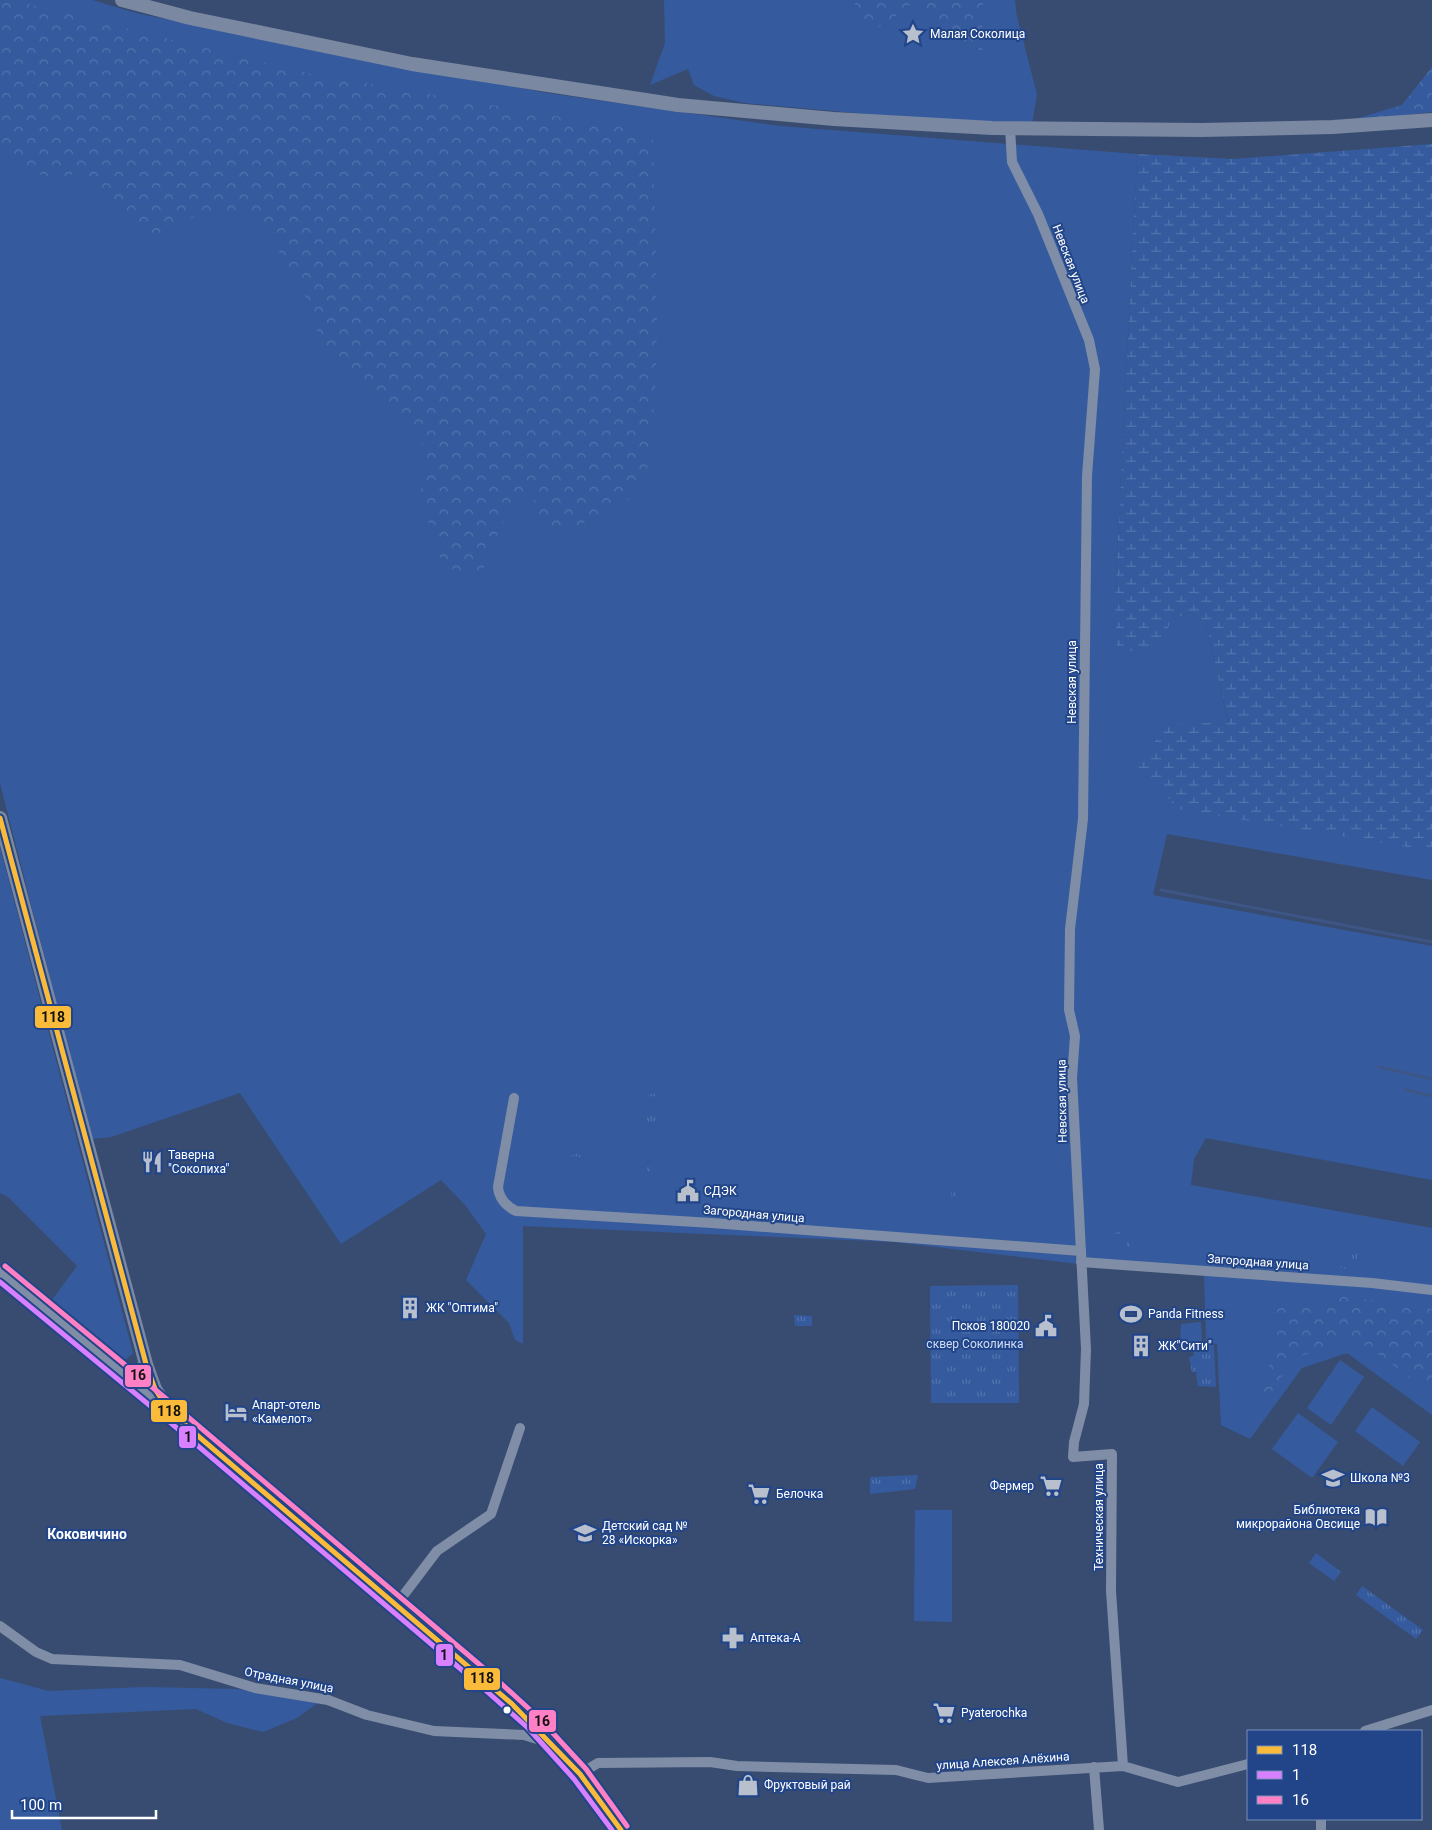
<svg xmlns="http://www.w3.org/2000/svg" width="1432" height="1830" viewBox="0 0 1432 1830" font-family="Roboto,sans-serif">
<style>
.grass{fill:#355b9e}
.forest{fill:url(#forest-crowns)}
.wetland{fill:url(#wetland-marsh)}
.park{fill:url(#park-tufts)}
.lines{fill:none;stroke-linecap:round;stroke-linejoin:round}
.stream{stroke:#3d5686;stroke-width:3}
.street{stroke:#7f8da6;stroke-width:10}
.secondary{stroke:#7b88a1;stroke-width:14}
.bus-1-casing{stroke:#214588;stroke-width:9}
.bus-2-casing{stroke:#214588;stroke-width:9}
.bus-3-casing{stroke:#214588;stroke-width:9}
.bus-1{stroke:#fbbb3a;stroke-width:5}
.bus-2{stroke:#d880ff;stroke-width:5}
.bus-3{stroke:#ff80c5;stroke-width:5}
.bus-dot{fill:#fff;stroke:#214588;stroke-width:2}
.labels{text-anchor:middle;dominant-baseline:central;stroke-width:4;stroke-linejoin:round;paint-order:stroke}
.poi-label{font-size:12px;fill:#fff;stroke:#214588;text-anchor:start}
.street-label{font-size:12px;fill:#fff;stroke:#214588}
.park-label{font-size:12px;fill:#d0def8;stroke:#214588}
.neighbourhood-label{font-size:14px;font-weight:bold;fill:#fff;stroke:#214588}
.line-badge{stroke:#214588;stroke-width:2}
.pale-badge-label{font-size:14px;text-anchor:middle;font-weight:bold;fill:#111}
</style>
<defs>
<pattern id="forest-crowns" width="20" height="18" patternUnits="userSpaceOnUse" patternTransform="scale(1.25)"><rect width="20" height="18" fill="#355b9e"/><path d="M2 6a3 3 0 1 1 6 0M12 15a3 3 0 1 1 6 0" fill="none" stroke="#5374ad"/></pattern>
<pattern id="wetland-marsh" width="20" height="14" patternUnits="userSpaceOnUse" patternTransform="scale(1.25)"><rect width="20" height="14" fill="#355b9e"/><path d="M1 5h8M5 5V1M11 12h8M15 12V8" fill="none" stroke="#5374ad"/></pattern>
<pattern id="park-tufts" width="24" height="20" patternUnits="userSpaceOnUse" patternTransform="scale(1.25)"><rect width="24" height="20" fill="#355b9e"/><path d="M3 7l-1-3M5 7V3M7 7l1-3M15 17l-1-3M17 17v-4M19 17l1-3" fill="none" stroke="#5374ad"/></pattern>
</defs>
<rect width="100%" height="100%" fill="#384c71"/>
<g class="grass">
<polygon points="0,0 92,0 140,14 547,93 780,126 1137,154 1115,597 1170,621 1190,612 1206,622 1228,723 1167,725 1432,839 1432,880 1167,834 1153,895 1432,946 1432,1180 1206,1138 1194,1159 1191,1185 1432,1228 1432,1415 1347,1353 1302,1368 1250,1439 1221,1425 1217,1344 1206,1342 1204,1275 1087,1265 894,1242 523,1226 523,1344 515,1340 509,1323 466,1280 486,1234 465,1205 441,1180 341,1244 240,1093 111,1137 91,1139 0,783"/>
<polygon points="664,0 854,0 864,33 890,22 907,5 928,11 946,35 973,45 981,52 983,0 1015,0 1017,17 1037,94 1032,124 933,120 745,103 714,96 694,85 688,69 650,85 665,43"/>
<polygon points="0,847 133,1353 125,1360 52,1300 77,1266 8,1197 0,1193"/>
<polygon points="1340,1360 1364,1377 1331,1425 1307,1408"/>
<polygon points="1372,1407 1420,1442 1403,1466 1355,1431"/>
<polygon points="1298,1413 1338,1442 1312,1478 1272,1449"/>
<polygon points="915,1510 952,1510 952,1622 914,1621"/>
<polygon points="0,1678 49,1691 143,1687 237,1689 319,1702 297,1718 263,1732 227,1723 196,1709 40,1716 62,1830 0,1830"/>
</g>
<g class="forest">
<path d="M0,0h12l295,73 346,60c1,107 10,216 -4,323 -2,8 -1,23 -6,29 -19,26 -56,39 -86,45l-19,-15 -6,-24 -18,16 -14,20 -7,23 -11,22 -24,2 -20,-19 -14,-48 -4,-25 7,-25 -9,-24 -40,-29 -36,-35 -21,-25 -16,-49 -38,-64 -19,-17 -50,2 -24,8 -19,15 -21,-14 -34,-39 -20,-14 -23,7 -23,-6 -34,-21z"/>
<polygon points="854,0 983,0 982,53 973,45 946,35 928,11 907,5 890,22 863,34"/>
<polygon points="1432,67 1432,112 1349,121 1402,105"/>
<polygon points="1340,1296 1432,1309 1432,1394 1372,1350 1352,1339 1328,1344 1324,1349 1294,1358 1264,1403 1255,1390 1279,1348 1274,1308 1314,1308"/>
</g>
<polygon class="wetland" points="1432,144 1432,851 1177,809 1156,783 1133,772 1167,725 1228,722 1206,622 1190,612 1170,621 1162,648 1117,652 1115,598 1137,154 1233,159"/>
<g class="park">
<polygon points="649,1094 655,1094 654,1112 647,1112"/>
<polygon points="644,1114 658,1115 655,1126 651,1127 645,1125"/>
<polygon points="573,1146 581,1147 582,1157 569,1156 569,1149"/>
<polygon points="648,1150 655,1155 654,1163 641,1162 641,1154"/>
<polygon points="644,1165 651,1166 649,1185 642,1185"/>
<polygon points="952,1186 957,1189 966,1187 965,1202 951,1201"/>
<circle cx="1119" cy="1243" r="11"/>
<circle cx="1347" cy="1258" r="11"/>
<polygon points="1018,1285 1019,1403 931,1403 930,1286"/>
<polygon points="794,1315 812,1316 812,1326 795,1326"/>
<polygon points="1201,1322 1202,1345 1214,1345 1216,1387 1198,1386 1196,1372 1192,1372 1189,1357 1194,1356 1192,1345 1188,1342 1180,1342 1181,1324"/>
<polygon points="918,1475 915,1489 870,1494 870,1477"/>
<polygon points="1316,1553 1341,1572 1334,1581 1309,1563"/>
<polygon points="1362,1586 1423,1630 1416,1639 1356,1595"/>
</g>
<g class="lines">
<g class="stream">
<polyline points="1161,890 1432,942"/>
<polyline points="1379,1067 1432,1079"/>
<polyline points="1406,1090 1432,1096"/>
</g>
<g class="street">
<polyline points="1010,128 1012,162 1038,214 1089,340 1095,369 1087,476 1083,819 1070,929 1069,1010 1075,1036 1072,1078 1086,1349 1084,1404 1074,1442 1073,1457 1112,1454 1111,1591 1123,1766"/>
<path d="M514,1098l-16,89c1,12 8,19 18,24l196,12 369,28"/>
<polyline points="1081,1262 1372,1283 1432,1290"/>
<polyline points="0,1272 163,1406"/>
<polyline points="125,1375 146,1364"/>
<polyline points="396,1605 437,1551 491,1514 520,1428"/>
<polyline points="0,1626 36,1652 52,1659 180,1665 255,1688 328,1700 367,1715 434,1731 524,1735 550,1743"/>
<polyline points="1365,1731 1432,1710"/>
<polyline points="1094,1767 1099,1830"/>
<polyline points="580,1774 598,1763 710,1762 737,1766 896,1770 928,1778 1123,1766 1178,1782 1248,1764"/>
<polyline points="1321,1819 1321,1830"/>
</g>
<g class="secondary">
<polyline points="122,0 190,18 412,64 678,105 834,119 992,128 1201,130 1333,127 1432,120"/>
<polyline points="0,818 146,1364 155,1389 170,1412 512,1704 580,1774 621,1830"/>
</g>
<g class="bus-1-casing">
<polyline id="bus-1" points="0,818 146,1364 155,1389 170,1412 512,1704 580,1774 621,1830"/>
</g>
<g class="bus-2-casing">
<polyline id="bus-2" points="0,1282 165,1418 483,1688 528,1728 574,1779 612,1830"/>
</g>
<g class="bus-3-casing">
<polyline id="bus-3" points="5,1266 175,1406 493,1676 539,1718 586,1769 627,1826"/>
</g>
<use href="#bus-1" class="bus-1"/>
<use href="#bus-2" class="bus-2"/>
<use href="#bus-3" class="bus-3"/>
</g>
<defs>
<g id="sight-bare" transform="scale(1.725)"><path d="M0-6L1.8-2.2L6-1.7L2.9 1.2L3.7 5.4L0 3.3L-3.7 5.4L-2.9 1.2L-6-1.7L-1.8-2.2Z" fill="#b9c0cd" stroke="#214588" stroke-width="2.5" paint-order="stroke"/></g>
<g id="restaurant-bare" transform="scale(1.725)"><path d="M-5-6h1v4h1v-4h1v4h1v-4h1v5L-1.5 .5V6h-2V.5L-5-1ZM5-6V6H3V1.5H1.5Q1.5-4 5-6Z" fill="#b9c0cd" stroke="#214588" stroke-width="2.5" paint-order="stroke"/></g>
<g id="civic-bare" transform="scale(1.725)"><path d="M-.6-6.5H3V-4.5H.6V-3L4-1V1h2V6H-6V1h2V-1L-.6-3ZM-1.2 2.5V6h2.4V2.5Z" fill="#b9c0cd" stroke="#214588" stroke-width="2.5" paint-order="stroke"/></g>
<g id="building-bare" transform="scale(1.725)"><path d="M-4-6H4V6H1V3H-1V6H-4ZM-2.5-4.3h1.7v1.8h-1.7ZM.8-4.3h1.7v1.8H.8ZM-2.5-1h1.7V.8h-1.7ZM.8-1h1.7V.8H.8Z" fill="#b9c0cd" stroke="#214588" stroke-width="2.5" paint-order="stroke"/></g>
<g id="stadium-bare" transform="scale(1.725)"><path d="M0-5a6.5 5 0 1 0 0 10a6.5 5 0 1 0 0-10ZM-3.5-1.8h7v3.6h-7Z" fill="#b9c0cd" stroke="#214588" stroke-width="2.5" paint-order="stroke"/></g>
<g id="hotel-bare" transform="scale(1.725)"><path d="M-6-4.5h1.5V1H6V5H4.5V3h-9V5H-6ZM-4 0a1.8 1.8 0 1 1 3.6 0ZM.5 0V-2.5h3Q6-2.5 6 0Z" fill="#b9c0cd" stroke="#214588" stroke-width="2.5" paint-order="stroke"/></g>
<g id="school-bare" transform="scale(1.725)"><path d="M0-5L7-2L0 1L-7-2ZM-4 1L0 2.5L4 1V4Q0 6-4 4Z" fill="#b9c0cd" stroke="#214588" stroke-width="2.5" paint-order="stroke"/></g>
<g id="supermarket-bare" transform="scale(1.725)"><path d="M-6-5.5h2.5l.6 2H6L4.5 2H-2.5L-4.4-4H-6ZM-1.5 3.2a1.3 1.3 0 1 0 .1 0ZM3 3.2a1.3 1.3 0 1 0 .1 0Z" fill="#b9c0cd" stroke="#214588" stroke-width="2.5" paint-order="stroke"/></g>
<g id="library-bare" transform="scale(1.725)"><path d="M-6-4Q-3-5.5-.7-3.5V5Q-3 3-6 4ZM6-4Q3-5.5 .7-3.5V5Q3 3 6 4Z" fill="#b9c0cd" stroke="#214588" stroke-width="2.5" paint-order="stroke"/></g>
<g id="pharmacy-bare" transform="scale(1.725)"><path d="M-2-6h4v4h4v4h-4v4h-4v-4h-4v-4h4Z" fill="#b9c0cd" stroke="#214588" stroke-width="2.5" paint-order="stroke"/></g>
<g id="shop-bare" transform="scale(1.725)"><path d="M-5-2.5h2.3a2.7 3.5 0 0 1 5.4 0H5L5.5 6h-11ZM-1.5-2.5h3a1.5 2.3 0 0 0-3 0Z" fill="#b9c0cd" stroke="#214588" stroke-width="2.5" paint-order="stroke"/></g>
</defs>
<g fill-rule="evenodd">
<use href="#sight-bare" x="913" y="34"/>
<use href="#restaurant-bare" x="152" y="1162"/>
<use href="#civic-bare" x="688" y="1191"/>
<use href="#building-bare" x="410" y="1308"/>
<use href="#stadium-bare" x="1131" y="1314"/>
<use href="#civic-bare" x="1046" y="1326"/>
<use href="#building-bare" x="1141" y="1346"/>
<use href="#hotel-bare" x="236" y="1412"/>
<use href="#school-bare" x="1333" y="1478"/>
<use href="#supermarket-bare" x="1051" y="1486"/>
<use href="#supermarket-bare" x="759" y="1494"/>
<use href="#library-bare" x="1376" y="1517"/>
<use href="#school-bare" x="585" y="1533"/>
<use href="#pharmacy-bare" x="733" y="1638"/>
<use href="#supermarket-bare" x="944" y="1713"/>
<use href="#shop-bare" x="748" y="1785"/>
</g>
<circle class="bus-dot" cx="507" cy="1710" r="4.5"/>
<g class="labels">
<g class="poi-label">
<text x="930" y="34">Малая Соколица</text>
<text x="168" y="1155">Таверна<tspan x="168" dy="14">"Соколиха"</tspan></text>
<text x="704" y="1191">СДЭК</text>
<text x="426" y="1308">ЖК "Оптима"</text>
<text x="1148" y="1314">Panda Fitness</text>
<text x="1030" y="1326" text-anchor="end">Псков 180020</text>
<text x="1158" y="1346">ЖК"Сити"</text>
<text x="252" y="1405">Апарт-отель<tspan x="252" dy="14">«Камелот»</tspan></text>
<text x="1350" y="1478">Школа №3</text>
<text x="1034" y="1486" text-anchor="end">Фермер</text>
<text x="776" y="1494">Белочка</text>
<text x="1360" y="1510" text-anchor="end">Библиотека<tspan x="1360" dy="14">микрорайона Овсище</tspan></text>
<text x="602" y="1526">Детский сад №<tspan x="602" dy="14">28 «Искорка»</tspan></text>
<text x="750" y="1638">Аптека-А</text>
<text x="961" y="1713">Pyaterochka</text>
<text x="764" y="1785">Фруктовый рай</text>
</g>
<g class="street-label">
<text transform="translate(1071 264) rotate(69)">Невская улица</text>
<text transform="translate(1072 682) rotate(-90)">Невская улица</text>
<text transform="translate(1062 1101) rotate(-91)">Невская улица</text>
<text transform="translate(754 1214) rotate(5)">Загородная улица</text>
<text transform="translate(1258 1262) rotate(4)">Загородная улица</text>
<text transform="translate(1099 1517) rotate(-90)">Техническая улица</text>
<text transform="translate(289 1680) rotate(11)">Отрадная улица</text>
<text transform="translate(1003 1761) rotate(-4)">улица Алексея Алёхина</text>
</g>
<g class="park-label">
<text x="975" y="1344">сквер Соколинка</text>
</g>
<g class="neighbourhood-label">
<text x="87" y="1534">Коковичино</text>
</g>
</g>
<g class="line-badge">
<rect x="34" y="1005" width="38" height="24" rx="5" fill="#fbbb3a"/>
<rect x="124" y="1364" width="28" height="24" rx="5" fill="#ff80c5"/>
<rect x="150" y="1399" width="38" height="24" rx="5" fill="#fbbb3a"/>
<rect x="178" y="1425" width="19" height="24" rx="5" fill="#d880ff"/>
<rect x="435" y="1643" width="19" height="24" rx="5" fill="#d880ff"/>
<rect x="463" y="1667" width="38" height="24" rx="5" fill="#fbbb3a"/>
<rect x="528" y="1709" width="29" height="24" rx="5" fill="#ff80c5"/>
</g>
<g class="pale-badge-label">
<text x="53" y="1022">118</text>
<text x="138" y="1380">16</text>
<text x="169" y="1416">118</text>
<text x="188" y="1442">1</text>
<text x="444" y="1660">1</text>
<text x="482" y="1683">118</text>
<text x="542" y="1726">16</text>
</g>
<rect x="1247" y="1730" width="175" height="90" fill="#214588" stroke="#7a8fb8"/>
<rect x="1257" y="1746" width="25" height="8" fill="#fbbb3a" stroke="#7a8fb8"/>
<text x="1292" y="1755" font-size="15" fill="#ffffff">118</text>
<rect x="1257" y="1771" width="25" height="8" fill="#d880ff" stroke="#7a8fb8"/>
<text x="1292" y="1780" font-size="15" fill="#ffffff">1</text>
<rect x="1257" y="1796" width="25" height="8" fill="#ff80c5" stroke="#7a8fb8"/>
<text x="1292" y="1805" font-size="15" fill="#ffffff">16</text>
<path d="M12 1810v8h144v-8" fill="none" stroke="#ffffff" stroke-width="2.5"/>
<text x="20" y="1810" font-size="15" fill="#ffffff" stroke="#214588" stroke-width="4" paint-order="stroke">100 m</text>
</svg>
